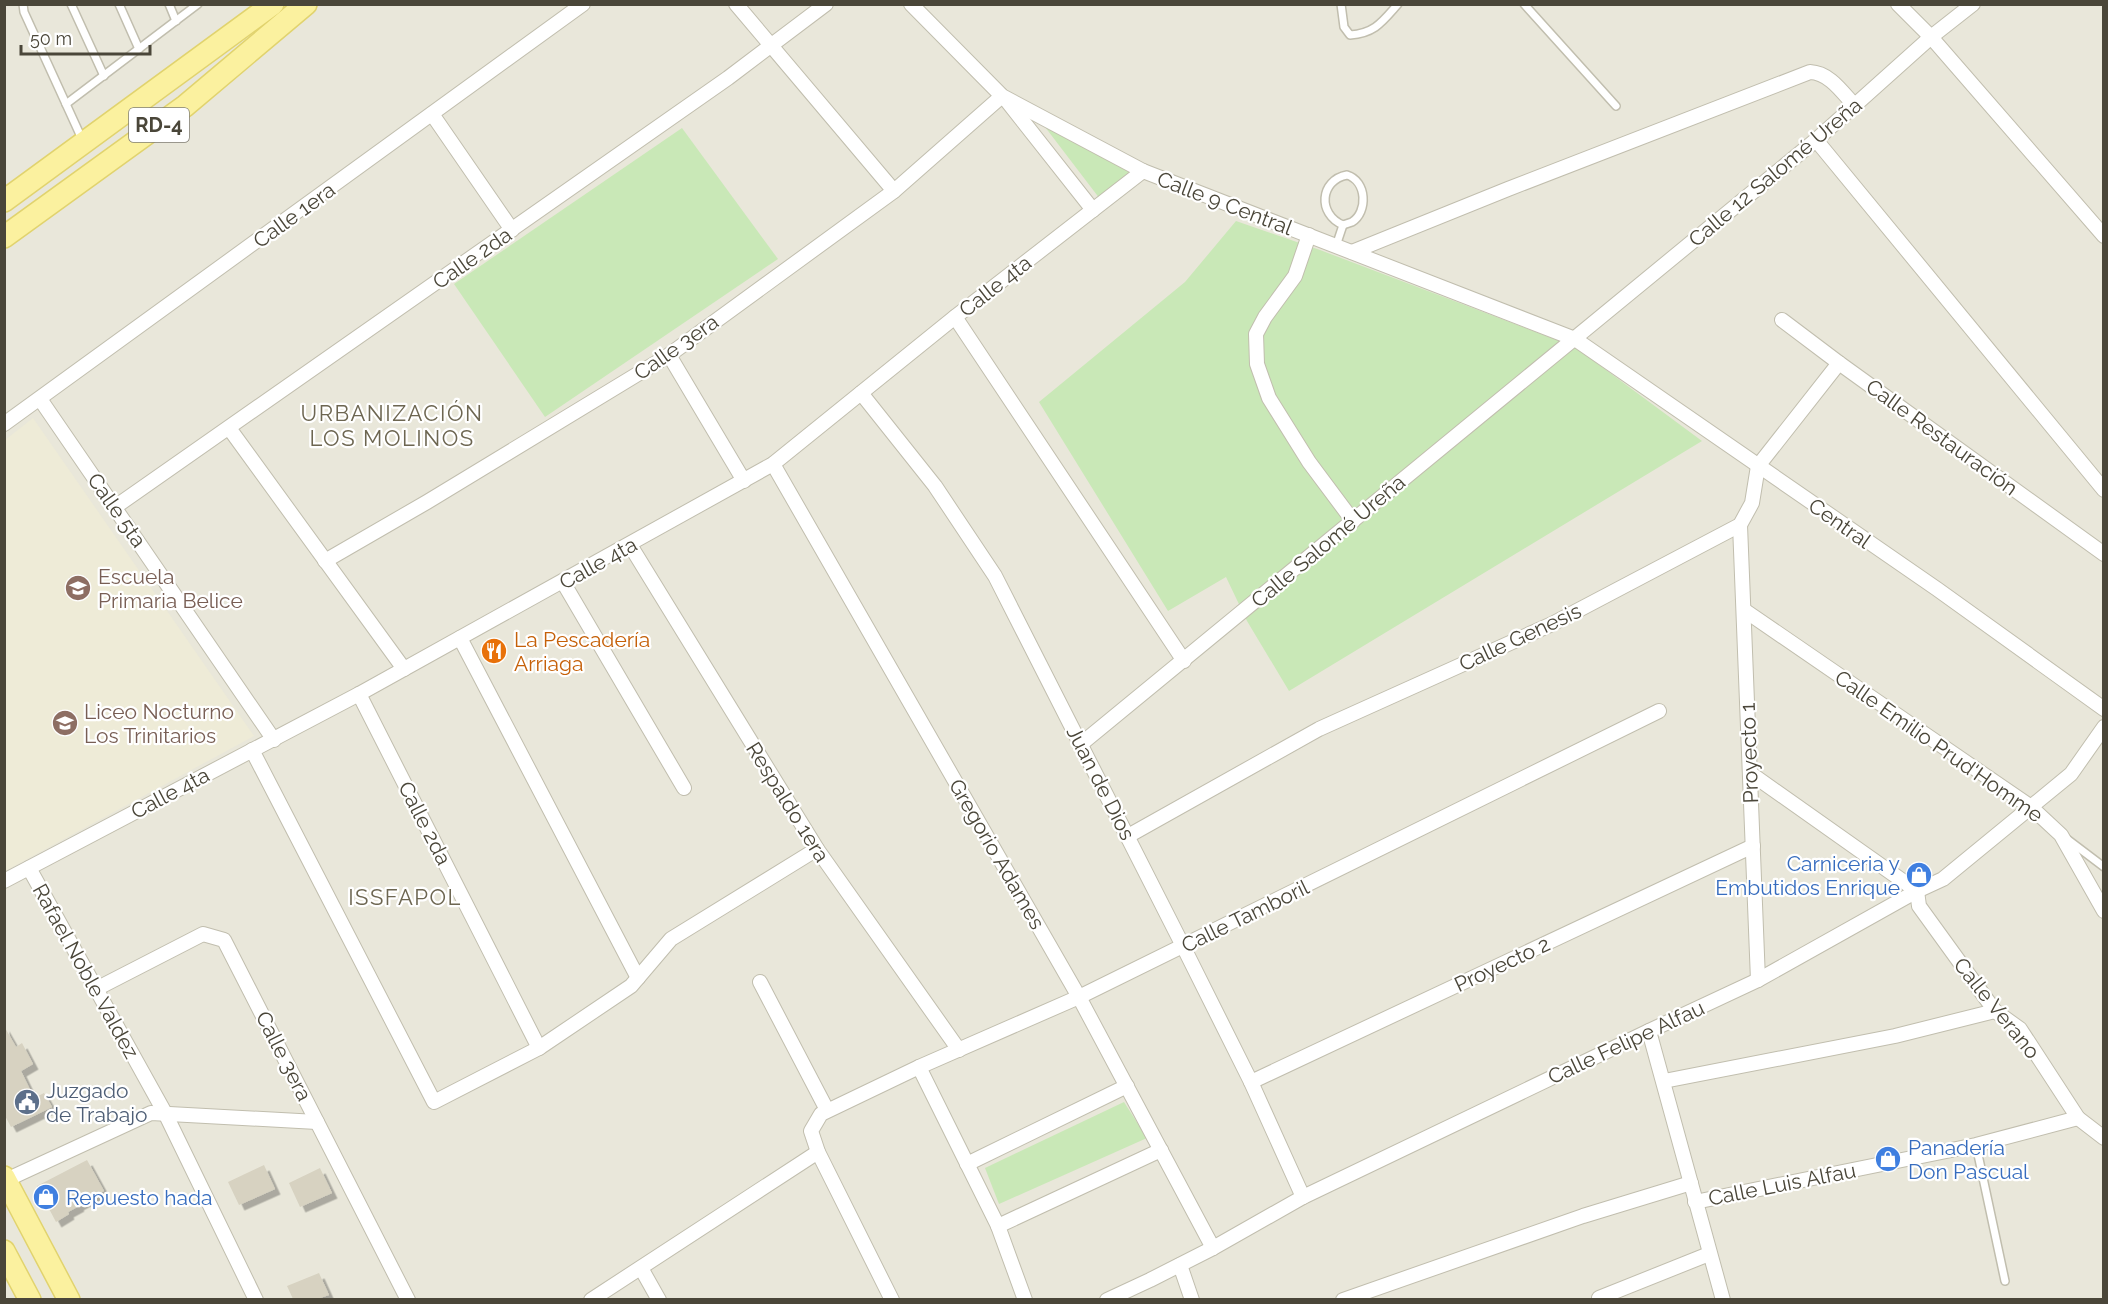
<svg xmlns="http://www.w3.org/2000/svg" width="2108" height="1304" viewBox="0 0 2108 1304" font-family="Raleway,sans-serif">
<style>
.residential{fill:#e9e7da}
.education{fill:#eeebd7}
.green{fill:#c9e8b7}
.building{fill:#d7d2c1;filter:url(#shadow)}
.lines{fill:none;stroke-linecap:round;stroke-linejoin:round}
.service-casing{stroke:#c1beae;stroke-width:10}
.minor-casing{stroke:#c1beae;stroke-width:16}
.primary-casing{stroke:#e1d36e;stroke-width:24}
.service{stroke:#fff;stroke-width:7}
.minor{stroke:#fff;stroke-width:14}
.primary{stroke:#fbf19f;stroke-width:21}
.labels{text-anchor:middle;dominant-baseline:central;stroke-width:4.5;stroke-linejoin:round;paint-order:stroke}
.shield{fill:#fff;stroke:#807e74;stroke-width:1.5}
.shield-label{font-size:20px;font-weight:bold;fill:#4a4639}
.street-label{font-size:21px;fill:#4a4639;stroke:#fff}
.education-label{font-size:21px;fill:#785e54;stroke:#fff;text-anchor:start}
.food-label{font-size:21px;fill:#c56008;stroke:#fff;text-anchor:start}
.shop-label{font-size:21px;fill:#366cbe;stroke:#fff;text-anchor:start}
.service-label{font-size:21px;fill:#4e5e75;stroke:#fff;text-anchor:start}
.neighbourhood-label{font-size:22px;letter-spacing:1.5px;fill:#6d6651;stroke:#fff}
</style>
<defs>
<filter id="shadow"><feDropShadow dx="5.5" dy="5.5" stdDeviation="0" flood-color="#0004"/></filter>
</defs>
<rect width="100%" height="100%" fill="#f5f4ec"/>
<rect class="residential" x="5" y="5" width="2098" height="1294"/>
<polygon class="education" points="33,418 254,736 5,871 5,440"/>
<g class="green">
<polygon points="1042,123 1132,171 1100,199"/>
<polygon points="682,128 778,259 545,417 454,284"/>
<polygon points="1236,221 1320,250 1575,347 1702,441 1289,691 1247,621 1226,577 1168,611 1039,402 1185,282"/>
<polygon points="1124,1102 1147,1138 999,1204 985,1168"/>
</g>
<g class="building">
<polygon points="4,1026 16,1047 22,1043 33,1064 21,1071 34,1098 44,1093 52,1107 11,1127 4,1114"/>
<polygon points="87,1160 104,1191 78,1205 79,1206 68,1212 69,1214 56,1222 37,1186"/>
<polygon points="264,1165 275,1189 239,1205 228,1182"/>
<polygon points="320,1168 332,1193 300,1207 289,1183"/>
<polygon points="319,1273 329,1295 317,1299 293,1299 287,1286"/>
</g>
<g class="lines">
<g class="service-casing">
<g id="service">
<polyline points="23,4 24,12 82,139"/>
<polyline points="71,4 104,76"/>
<polyline points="119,4 139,49"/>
<polyline points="169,4 176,21"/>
<path d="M1341,4l3,23 6,8c25,-2 32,-13 48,-31"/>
<polyline points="1524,4 1616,106"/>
<polyline points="66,104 198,4"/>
<path d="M1347,175c20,6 21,37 5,47 -3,1 -6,2 -9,3 -26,-11 -23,-45 4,-50z"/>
<polyline points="1336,246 1343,225"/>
<polyline points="2067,839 2104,867"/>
<polyline points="1976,1145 2005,1281"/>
</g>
</g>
<g class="minor-casing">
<g id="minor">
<polyline points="736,4 894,191"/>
<polyline points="911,4 1002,96 1143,171 1575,339 1937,589 2104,709"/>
<polyline points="1898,4 1931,37 2104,236"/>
<polyline points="1007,101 1093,210"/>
<polyline points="432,114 512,230"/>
<polyline points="1816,140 2104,490"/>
<polyline points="1309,235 1295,276 1265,317 1256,334 1257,364 1269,398 1309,462 1353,521"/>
<path d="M1352,252l156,-63 302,-117c20,1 32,20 45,34"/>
<polyline points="955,317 1184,661"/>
<polyline points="1782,320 1839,363 2104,554"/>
<polyline points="669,355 744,481"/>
<polyline points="861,393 935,486 995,576 1183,946 1251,1082 1303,1197"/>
<polyline points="40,399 274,740"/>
<polyline points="4,424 583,4"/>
<polyline points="229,428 404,669"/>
<polyline points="773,464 1079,997 1213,1248"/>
<polyline points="115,507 728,78 826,4"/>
<polyline points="1740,525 1758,980"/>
<polyline points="630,545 817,849 959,1050"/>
<polyline points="325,561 427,502 669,355 894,191 1002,96"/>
<polyline points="563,582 684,788"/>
<polyline points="1744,610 2031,807 2061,835 2104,911"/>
<polyline points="460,638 638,978"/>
<polyline points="359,694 539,1048"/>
<polyline points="1081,744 1816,140 1931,37 1973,4"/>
<polyline points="252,750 434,1102 539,1048 631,986 671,939 817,849"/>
<polyline points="1750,773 1917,891 1919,906 1995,1011 2020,1029 2078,1118 2104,1138"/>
<polyline points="1128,836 1319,729 1552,624 1740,525 1752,503 1758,466 1839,363"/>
<polyline points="29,868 165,1113 256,1300"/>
<polyline points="4,881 359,694 773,464 955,317 1143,171"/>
<polyline points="760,982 827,1110"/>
<polyline points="96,989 203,934 224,940 408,1300"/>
<polyline points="1649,1031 1723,1300"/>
<polyline points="919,1067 998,1226 1025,1300"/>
<polyline points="1664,1081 1895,1036 1995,1011"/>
<polyline points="1251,1082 1753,846"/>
<polyline points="967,1164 1127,1086"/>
<polyline points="6,1180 151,1113 317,1122"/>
<polyline points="1695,1202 1976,1145 2078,1118"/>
<polyline points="998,1226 1161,1150"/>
<polyline points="1180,1265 1192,1300"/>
<polyline points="641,1268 659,1300"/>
<polyline points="1599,1298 1709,1254"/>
<polyline points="591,1300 818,1152"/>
<polyline points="892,1300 818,1152 811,1131 821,1114 919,1067 1079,997 1659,711"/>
<polyline points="1107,1300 1150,1280 1213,1248 1303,1197 1649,1031 1758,980 1917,891 1943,879 2071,774 2104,727"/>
<polyline points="1343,1300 1583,1216 1691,1183"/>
</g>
</g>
<g class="primary-casing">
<g id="primary">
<polyline points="4,201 273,4"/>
<polyline points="4,237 185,106 306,4"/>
<polyline points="4,1177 69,1300"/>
<polyline points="4,1251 30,1300"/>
</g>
</g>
<use href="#service" class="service"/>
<use href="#minor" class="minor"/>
<use href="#primary" class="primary"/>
</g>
<defs>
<g id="school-disc" transform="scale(1.35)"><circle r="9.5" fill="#8d6e63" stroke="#fff"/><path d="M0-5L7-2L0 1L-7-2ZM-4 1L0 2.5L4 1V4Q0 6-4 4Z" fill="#fff"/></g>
<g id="restaurant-disc" transform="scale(1.35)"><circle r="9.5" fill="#e8710a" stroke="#fff"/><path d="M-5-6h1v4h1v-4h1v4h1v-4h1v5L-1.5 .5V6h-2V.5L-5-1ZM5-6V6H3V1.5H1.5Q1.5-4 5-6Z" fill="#fff"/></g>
<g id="shop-disc" transform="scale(1.35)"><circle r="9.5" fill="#3f7fe0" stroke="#fff"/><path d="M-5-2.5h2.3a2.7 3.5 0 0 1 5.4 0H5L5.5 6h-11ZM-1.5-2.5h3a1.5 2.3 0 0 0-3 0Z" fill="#fff"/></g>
<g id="civic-disc" transform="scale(1.35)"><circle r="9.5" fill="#5c6f8a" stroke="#fff"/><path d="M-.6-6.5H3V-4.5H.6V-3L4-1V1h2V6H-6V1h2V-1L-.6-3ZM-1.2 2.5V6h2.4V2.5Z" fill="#fff"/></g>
</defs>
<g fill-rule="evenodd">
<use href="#school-disc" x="78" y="588"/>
<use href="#restaurant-disc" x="494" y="651"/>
<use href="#school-disc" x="65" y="723"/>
<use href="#shop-disc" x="1919" y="875"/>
<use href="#civic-disc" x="27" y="1102"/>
<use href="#shop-disc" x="1888" y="1159"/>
<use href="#shop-disc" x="46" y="1197"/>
</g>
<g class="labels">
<rect class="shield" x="129" y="108" width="60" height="34" rx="4.5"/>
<g class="shield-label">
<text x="159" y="125">RD-4</text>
</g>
<g class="street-label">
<text transform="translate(1775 172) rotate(-40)">Calle 12 Salomé Ureña</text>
<text transform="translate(1225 203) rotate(21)">Calle 9 Central</text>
<text transform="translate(294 215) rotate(-36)">Calle 1era</text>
<text transform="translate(472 258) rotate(-35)">Calle 2da</text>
<text transform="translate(995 286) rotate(-38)">Calle 4ta</text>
<text transform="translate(676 347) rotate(-35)">Calle 3era</text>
<text transform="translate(1942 437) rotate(36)">Calle Restauración</text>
<text transform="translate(117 510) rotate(55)">Calle 5ta</text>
<text transform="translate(1840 523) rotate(35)">Central</text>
<text transform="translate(1328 541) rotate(-40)">Calle Salomé Ureña</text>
<text transform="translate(598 563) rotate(-29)">Calle 4ta</text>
<text transform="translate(1520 637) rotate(-25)">Calle Genesis</text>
<text transform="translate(1939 746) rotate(35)">Calle Emilio Prud'Homme</text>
<text transform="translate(1749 753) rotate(-92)">Proyecto 1</text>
<text transform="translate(1101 783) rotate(63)">Juan de Dios</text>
<text transform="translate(170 793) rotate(-28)">Calle 4ta</text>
<text transform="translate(788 802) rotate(58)">Respaldo 1era</text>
<text transform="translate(425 823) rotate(63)">Calle 2da</text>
<text transform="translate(997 854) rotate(60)">Gregorio Adames</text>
<text transform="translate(1245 916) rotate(-26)">Calle Tamboril</text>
<text transform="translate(1502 964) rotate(-25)">Proyecto 2</text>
<text transform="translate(86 971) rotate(61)">Rafael Noble Valdez</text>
<text transform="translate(1997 1008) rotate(51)">Calle Verano</text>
<text transform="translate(1626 1042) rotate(-25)">Calle Felipe Alfau</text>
<text transform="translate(284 1056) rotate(63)">Calle 3era</text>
<text transform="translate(1782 1184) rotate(-11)">Calle Luis Alfau</text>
</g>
<g class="education-label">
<text x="98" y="576">Escuela<tspan x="98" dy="24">Primaria Belice</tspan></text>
<text x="84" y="711">Liceo Nocturno<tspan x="84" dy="24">Los Trinitarios</tspan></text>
</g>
<g class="food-label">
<text x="514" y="639">La Pescadería<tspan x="514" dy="24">Arriaga</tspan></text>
</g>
<g class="shop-label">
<text x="1900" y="863" text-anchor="end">Carniceria y<tspan x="1900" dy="24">Embutidos Enrique</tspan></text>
<text x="1908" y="1147">Panadería<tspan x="1908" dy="24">Don Pascual</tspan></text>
<text x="66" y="1197">Repuesto hada</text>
</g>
<g class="service-label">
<text x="46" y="1090">Juzgado<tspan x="46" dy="24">de Trabajo</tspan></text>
</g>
<g class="neighbourhood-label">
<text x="392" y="413">URBANIZACIÓN<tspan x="392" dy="25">LOS MOLINOS</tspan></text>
<text x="405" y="897">ISSFAPOL</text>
</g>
</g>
<rect width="2108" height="1304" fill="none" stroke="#4a4639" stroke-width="12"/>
<path d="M21 45v9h129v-9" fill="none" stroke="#4a4639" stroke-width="3"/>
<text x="30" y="45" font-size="18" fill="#4a4639" stroke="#ffffff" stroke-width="4.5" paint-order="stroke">50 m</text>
</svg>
